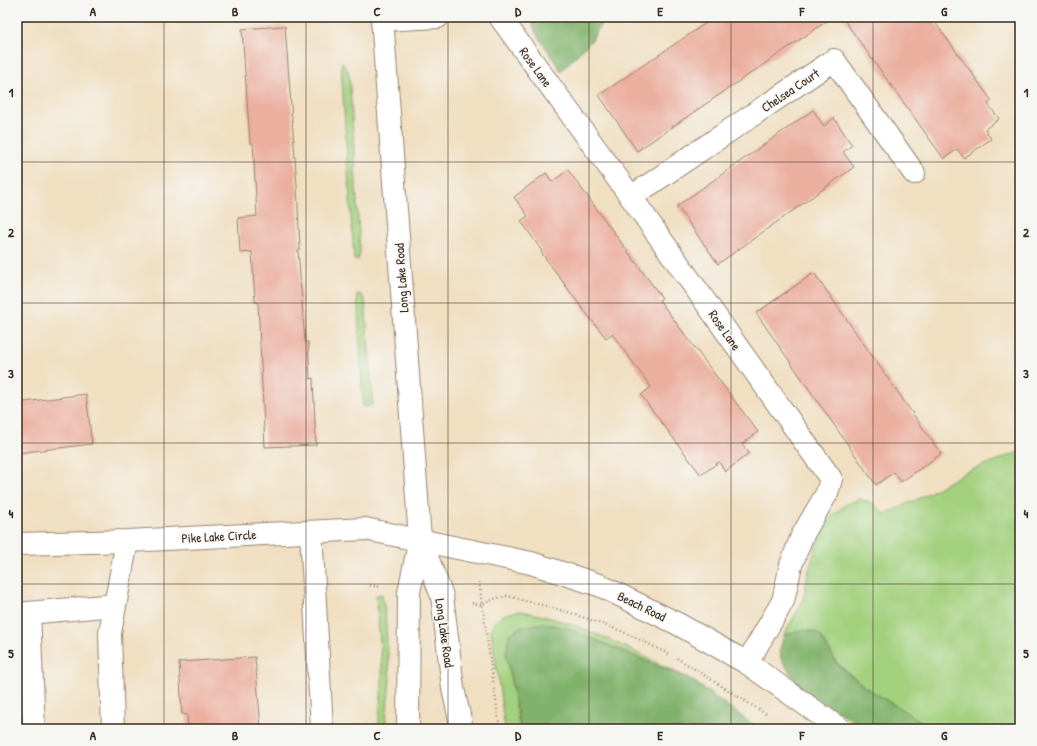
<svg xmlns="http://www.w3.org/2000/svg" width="1037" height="746" viewBox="0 0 1037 746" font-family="'Patrick Hand',sans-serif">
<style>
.green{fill:#a2d07d;stroke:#6e7d4e}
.forest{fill:#81b26c;stroke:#5e6e45}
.building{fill:#ebaf9f}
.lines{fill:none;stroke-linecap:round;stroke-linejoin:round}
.minor-casing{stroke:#968470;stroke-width:24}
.path{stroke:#968470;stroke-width:2.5;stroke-dasharray:1 3;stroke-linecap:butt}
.minor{stroke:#fff;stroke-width:22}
.grid{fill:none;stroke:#3b2a1e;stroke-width:1;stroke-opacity:0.55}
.labels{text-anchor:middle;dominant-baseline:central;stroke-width:3;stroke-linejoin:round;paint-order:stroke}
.street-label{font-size:13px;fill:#3b2a1e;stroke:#f6f6f2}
.neatline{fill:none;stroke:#3b2a1e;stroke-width:1.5}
.grid-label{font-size:13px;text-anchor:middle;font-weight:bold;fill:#3b2a1e}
</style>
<rect width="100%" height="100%" fill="#f6f6f2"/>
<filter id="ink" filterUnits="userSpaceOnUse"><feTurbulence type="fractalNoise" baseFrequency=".025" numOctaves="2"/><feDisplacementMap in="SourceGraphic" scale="8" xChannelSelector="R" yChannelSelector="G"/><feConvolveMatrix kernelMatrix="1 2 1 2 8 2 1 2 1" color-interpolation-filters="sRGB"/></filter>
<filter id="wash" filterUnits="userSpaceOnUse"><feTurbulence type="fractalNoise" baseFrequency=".012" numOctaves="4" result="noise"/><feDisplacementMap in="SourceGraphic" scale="16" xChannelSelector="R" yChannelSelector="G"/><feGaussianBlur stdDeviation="0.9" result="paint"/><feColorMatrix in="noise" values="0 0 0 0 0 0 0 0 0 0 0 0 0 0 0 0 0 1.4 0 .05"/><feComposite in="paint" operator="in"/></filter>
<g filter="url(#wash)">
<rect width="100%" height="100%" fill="#f0dfc1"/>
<g class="green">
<polygon points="342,62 348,71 350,83 360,251 359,257 358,260 354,260 341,66"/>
<polygon points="357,294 361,295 365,300 373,404 367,407 363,406"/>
<polygon points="1016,453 1020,453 1020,729 933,729 865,687 837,663 821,636 815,632 803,630 784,635 803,601 808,573 821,530 831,517 846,504 860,499 871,502 885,514 922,497 966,472"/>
<polygon points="382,594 385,614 390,680 385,729 378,729 382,682 382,666 376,595"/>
<path d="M521,611c62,11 115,42 171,69l-125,-52 -61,25 14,76h-15l-14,-100c6,-14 16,-16 30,-18z"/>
</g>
<g class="forest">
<polygon points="530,17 605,17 591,41 561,71 536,33"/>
<polygon points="543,623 567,628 692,680 759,729 520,729 506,653 509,634 520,627"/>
<polygon points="803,630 815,632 821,636 837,664 865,687 933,729 866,729 800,688 781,659 780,649 784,635"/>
</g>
<g id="blocks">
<g class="building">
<polygon points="715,17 833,17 637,151 599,95"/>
<polygon points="842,17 931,17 992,101 988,104 999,119 985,129 991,139 964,158 957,149 944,159"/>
<polygon points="285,26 297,185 300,250 298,250 305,342 308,342 310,379 313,378 316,445 265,447 258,302 255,302 252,252 240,253 238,218 257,216 253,143 250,143 242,29"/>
<polygon points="813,110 824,126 834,118 852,145 843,152 854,167 718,264 677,206"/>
<polygon points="568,170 662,298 659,300 758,432 742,444 749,453 725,472 719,462 701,475 641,395 651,387 612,334 606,338 579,304 541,252 542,251 521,221 528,216 514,197 546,173 552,182"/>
<polygon points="814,273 941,454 901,482 894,472 876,485 756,313"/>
<polygon points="86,394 92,444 17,453 17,403"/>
<polygon points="255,657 261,729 188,729 187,715 182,714 179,662"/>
</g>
</g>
</g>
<g filter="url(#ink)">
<use href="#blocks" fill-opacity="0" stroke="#968470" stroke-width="1"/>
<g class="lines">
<g class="minor-casing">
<g id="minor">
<polyline points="382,17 420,539 409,592 408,729"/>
<polyline points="500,17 631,197 831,479 827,493 802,536 791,565 783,601 747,663"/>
<polyline points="382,20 438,17"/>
<polyline points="631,197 834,60 914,173"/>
<polyline points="311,532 322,729"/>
<polyline points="420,539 442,596 453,688 462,729"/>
<polyline points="17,544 127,541 365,529 531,563 599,585 678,624 747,663 840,729"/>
<polyline points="29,613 34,729"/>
<polyline points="17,614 115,605"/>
<polyline points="113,729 110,633 127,541"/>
</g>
</g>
<g class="path">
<polyline points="479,582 500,729"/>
<polyline points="370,585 380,587"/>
<polyline points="472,603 481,605 494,599 507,596 568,612 619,630 669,654"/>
<polyline points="677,658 766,714"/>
</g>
<use href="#minor" class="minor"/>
</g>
</g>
<path class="grid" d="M164,17v712M306,17v712M448,17v712M589,17v712M731,17v712M873,17v712M17,162h1003M17,303h1003M17,443h1003M17,584h1003"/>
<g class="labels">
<g class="street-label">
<text transform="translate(536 67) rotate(54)">Rose Lane</text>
<text transform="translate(790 90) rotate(-34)">Chelsea Court</text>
<text transform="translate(401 278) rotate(-94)">Long Lake Road</text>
<text transform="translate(725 330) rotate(55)">Rose Lane</text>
<text transform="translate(219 536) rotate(-3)">Pike Lake Circle</text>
<text transform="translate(642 606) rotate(26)">Beach Road</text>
<text transform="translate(445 633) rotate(82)">Long Lake Road</text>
</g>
</g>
<rect width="1037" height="746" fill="none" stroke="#f6f6f2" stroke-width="44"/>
<rect x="22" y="22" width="993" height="702" class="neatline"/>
<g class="grid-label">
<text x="93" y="16">A</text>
<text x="235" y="16">B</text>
<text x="377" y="16">C</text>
<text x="518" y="16">D</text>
<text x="660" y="16">E</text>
<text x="802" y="16">F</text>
<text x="944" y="16">G</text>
<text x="11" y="97">1</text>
<text x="1026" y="97">1</text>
<text x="11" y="237">2</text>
<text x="1026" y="237">2</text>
<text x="11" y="378">3</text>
<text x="1026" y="378">3</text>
<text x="11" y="518">4</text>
<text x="1026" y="518">4</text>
<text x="11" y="658">5</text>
<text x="1026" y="658">5</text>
<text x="93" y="740">A</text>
<text x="235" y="740">B</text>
<text x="377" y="740">C</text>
<text x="518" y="740">D</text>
<text x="660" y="740">E</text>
<text x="802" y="740">F</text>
<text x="944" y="740">G</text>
</g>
</svg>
